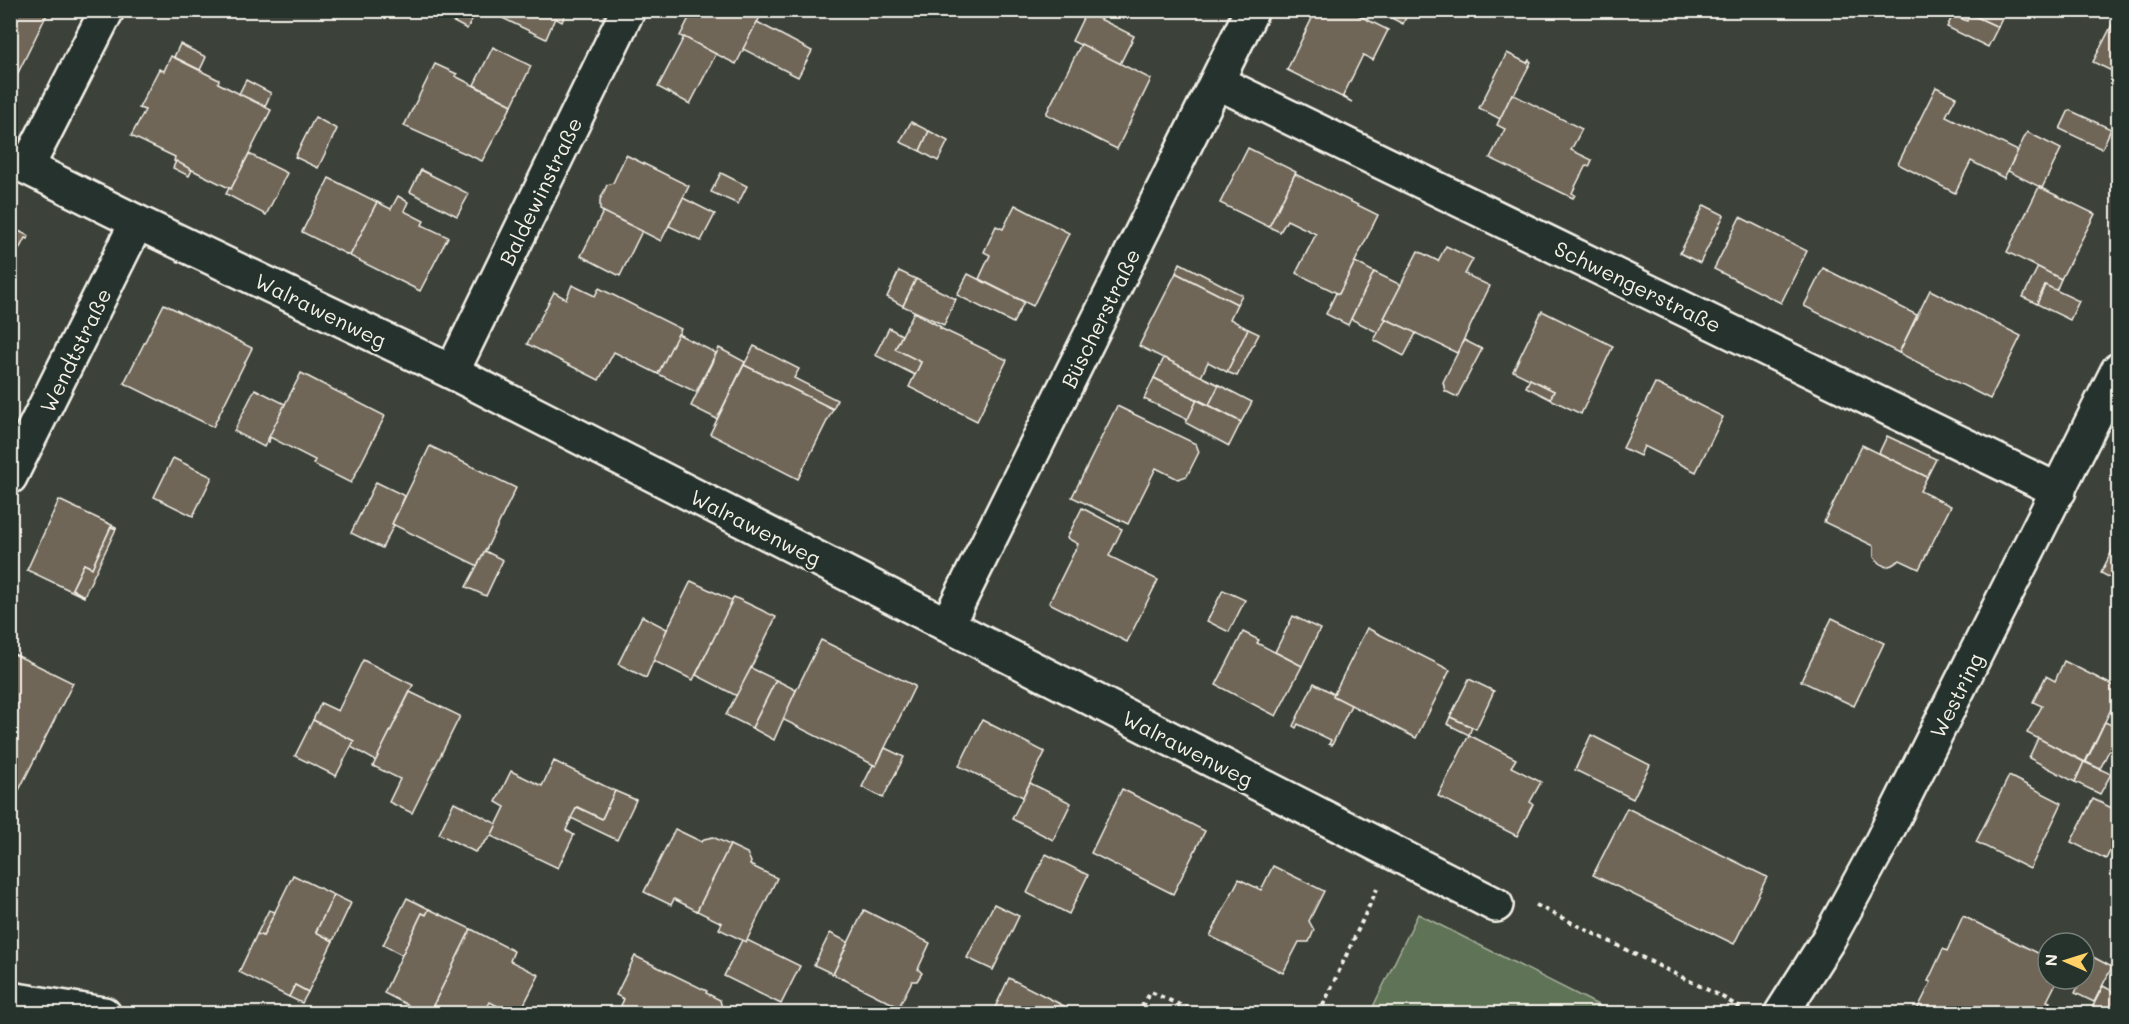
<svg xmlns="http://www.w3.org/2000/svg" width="2129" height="1024" viewBox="0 0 2129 1024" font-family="Mali,sans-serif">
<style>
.green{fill:#5f7356;stroke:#aab29f;stroke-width:1.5}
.building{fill:#706659;stroke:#f4f1e8;stroke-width:1.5}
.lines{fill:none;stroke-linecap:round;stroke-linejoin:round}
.street-casing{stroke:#f4f1e8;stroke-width:38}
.secondary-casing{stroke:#f4f1e8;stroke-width:38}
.path{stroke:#f4f1e8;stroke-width:4;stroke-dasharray:4.5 4.5;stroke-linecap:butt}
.street{stroke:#26332d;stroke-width:33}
.secondary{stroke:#26332d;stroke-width:33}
.labels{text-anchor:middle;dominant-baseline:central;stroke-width:4.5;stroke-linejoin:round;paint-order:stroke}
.street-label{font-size:21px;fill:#f4f1e8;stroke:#26332d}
</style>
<rect width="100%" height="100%" fill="#3c423a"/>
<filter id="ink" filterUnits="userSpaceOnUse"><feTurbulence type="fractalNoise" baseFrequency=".0167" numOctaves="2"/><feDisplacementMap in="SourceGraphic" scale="12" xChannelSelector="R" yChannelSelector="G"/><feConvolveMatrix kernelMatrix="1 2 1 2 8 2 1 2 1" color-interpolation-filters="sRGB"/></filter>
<g filter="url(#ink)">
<polygon class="green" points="1418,914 1614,1013 1370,1013"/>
<g class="building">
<polygon points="10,10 49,10 11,87 10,87"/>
<polygon points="431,10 477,10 467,29"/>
<polygon points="493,10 567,10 562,22 555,18 546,39 492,13"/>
<polygon points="693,10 757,10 762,13 736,64 680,36"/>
<polygon points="1316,10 1348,10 1388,30 1373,60 1363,55 1343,96 1352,102 1287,70"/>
<polygon points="1376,10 1409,10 1403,24"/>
<polygon points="1955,10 2006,10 1998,27 1970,14 1967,21 1953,15"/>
<polygon points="1086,12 1134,36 1120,64 1072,41"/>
<polygon points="1970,14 1998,27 1988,47 1947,27 1953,15 1967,21"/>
<polygon points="2115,19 2118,21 2118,74 2093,62"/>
<polygon points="757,22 812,51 798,77 743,49"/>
<polygon points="684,37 716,54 690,104 658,87"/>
<polygon points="180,44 206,57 200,70 174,57"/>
<polygon points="1081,44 1151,79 1117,149 1046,114"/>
<polygon points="493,47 531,66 512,105 474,85"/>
<polygon points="1507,53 1527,63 1529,60 1531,62 1514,95 1512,94 1500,119 1479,108"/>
<polygon points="171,56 219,80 218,83 271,110 231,189 174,161 175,157 131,136 145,110 139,108 159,69 164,71"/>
<polygon points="435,64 457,74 455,76 512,105 482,161 404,126"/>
<polygon points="246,80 271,93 265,106 239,94"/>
<polygon points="1936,87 1956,97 1946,116 2018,151 2004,178 1971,161 1955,193 1898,164"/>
<polygon points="1512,94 1582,129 1571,150 1592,160 1589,167 1586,165 1572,193 1575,195 1573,198 1490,158 1505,129 1497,125"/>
<polygon points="2069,110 2111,129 2102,149 2060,129"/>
<polygon points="315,117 337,129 318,168 295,157"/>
<polygon points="911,122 929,131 920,151 900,142"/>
<polygon points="929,131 948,141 938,161 920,151"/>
<polygon points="2027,132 2061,149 2042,188 2008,171"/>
<polygon points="1248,148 1296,172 1269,227 1220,203"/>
<polygon points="249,154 287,173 266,215 226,194 229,188 231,189"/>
<polygon points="626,155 689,186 661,241 600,210 600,200 607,185 613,183"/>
<polygon points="176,161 192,170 189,176 173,168"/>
<polygon points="421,170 469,194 457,216 410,192"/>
<polygon points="721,173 747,186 738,204 711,192"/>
<polygon points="1295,174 1378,215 1339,294 1296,273 1316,234 1287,220 1280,232 1269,227"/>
<polygon points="329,178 377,202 350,256 302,232"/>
<polygon points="2039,187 2095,214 2061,279 2007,252"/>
<polygon points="398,196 408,202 404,211 424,221 422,225 448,237 420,291 350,256 377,202 391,209"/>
<polygon points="683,198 715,214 701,241 669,226"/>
<polygon points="1015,205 1069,233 1033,306 979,279 990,255 984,252 996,226 1003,229"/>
<polygon points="1704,205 1724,215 1700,263 1680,253"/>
<polygon points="603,212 642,231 620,276 581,256"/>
<polygon points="1740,217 1807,251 1781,303 1714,269"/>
<polygon points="10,227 29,236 28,239 25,238 10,267"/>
<polygon points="1446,246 1473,259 1465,274 1490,286 1457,353 1384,318 1418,251 1438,261"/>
<polygon points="1355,262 1374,272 1348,325 1326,314 1336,293 1339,294"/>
<polygon points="1180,263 1242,295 1237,304 1176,273"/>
<polygon points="2038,267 2061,279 2056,291 2045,285 2037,304 2023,297"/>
<polygon points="1823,268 1917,315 1899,353 1804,306"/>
<polygon points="899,271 916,279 903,306 887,297"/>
<polygon points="1374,272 1401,285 1384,318 1386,319 1379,333 1351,319"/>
<polygon points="1176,273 1237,304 1230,319 1248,329 1227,372 1208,362 1201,377 1139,346"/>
<polygon points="968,274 1024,302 1013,323 957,295"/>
<polygon points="916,279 956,299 944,325 903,306"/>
<polygon points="572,285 595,296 599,288 681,329 658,374 614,352 599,380 527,344 554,292 566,299"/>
<polygon points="2045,285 2079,301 2070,320 2037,304"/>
<polygon points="1930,290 2021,336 1990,399 1899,353"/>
<polygon points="164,304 252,348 213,427 124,383"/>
<polygon points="1542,311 1613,346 1581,414 1550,399 1554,391 1513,371"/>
<polygon points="914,312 941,327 940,328 1007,360 977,421 909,387 921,362 895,349"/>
<polygon points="1386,319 1416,333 1404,356 1374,340"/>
<polygon points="889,328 902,335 895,349 921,362 915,375 875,355"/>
<polygon points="1248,329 1259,334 1237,376 1227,372"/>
<polygon points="678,334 716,353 696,392 658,374"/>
<polygon points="1464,340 1482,349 1457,397 1445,391 1443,382"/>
<polygon points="754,346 799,369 794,378 837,400 833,409 744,365"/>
<polygon points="719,348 745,362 717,419 691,406"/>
<polygon points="1164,358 1219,385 1209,405 1154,378"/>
<polygon points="744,365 833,409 798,479 710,434"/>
<polygon points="301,373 385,416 351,483 313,464 315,460 270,437 269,442 266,441"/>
<polygon points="1154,378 1197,400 1188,420 1144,399"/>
<polygon points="1530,379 1554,391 1550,399 1526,387"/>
<polygon points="1655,383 1723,417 1696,472 1644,446 1640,456 1623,448"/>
<polygon points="1219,385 1252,402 1241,422 1209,405"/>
<polygon points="255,389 285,404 264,447 234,431"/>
<polygon points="1197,400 1241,422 1229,446 1186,423"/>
<polygon points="1117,406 1196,444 1199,452 1187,476 1178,479 1156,468 1128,524 1072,497"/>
<polygon points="1887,436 1936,459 1927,477 1879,453"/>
<polygon points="1862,445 1927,477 1920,491 1951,506 1919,569 1900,560 1892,565 1886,567 1881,564 1874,557 1874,546 1824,522"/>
<polygon points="430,446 516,488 478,566 392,524"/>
<polygon points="173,458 212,477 193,516 154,497"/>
<polygon points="376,482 405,496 392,524 394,525 382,548 351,533"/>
<polygon points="59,500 116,527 116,529 111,527 92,568 84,564 72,589 84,596 84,597 27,570"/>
<polygon points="1082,508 1122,529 1109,556 1158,580 1127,642 1049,603 1078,544 1067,538"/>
<polygon points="111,527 116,529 84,596 72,589 84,564 92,568"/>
<polygon points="2118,539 2118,582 2101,573"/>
<polygon points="485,551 503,560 486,596 466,587"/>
<polygon points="691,581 733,601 693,680 652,660"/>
<polygon points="1223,590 1245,600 1229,632 1207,621"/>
<polygon points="734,597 776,617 737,696 696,675"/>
<polygon points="642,616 667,629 646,678 618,664"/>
<polygon points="1293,616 1320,629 1302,666 1275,652"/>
<polygon points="1832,618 1884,643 1854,706 1801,681"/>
<polygon points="1367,628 1450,670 1416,738 1333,696"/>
<polygon points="1243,632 1259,640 1257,643 1302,666 1276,716 1216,685"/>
<polygon points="821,640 915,686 876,766 782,719"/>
<polygon points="10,652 73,683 16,796 10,793"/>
<polygon points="363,660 413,685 376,761 351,747 354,741 313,720 321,703 338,711"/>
<polygon points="2064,661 2118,688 2118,695 2085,762 2027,733 2042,706 2033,702 2046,676 2055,681"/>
<polygon points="751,668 776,680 752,728 726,715"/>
<polygon points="1469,679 1494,691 1476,729 1450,717"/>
<polygon points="776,680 796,690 774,740 752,728"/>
<polygon points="1314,683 1334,694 1333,696 1351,705 1332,745 1329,744 1331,740 1298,724 1296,728 1293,726"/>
<polygon points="410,692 460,716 412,813 389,802 400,779 373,766"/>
<polygon points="1450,717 1472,727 1469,735 1447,724"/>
<polygon points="313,720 354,741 336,776 295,756"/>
<polygon points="982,720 1045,752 1023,797 959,766"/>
<polygon points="2105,722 2118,728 2118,732 2100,769 2086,762"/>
<polygon points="1469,735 1516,759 1511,767 1541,782 1530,802 1533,804 1517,836 1438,796"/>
<polygon points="1591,735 1650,765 1633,799 1575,770"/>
<polygon points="2038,738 2084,762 2075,782 2029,758"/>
<polygon points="885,748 904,757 883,798 862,787 873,765 876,766"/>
<polygon points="554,761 615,791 602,819 577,807 566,830 574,835 558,868 491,836 505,807 496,802 511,771 542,786"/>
<polygon points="2084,762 2111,774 2100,794 2075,782"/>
<polygon points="2009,776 2062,803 2030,869 1976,842"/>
<polygon points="1030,783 1071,803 1053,840 1012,819"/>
<polygon points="1122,789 1205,831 1173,894 1091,853"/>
<polygon points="615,791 636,800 617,840 571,818 577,807 602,819"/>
<polygon points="2093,799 2118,811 2118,834 2106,859 2071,842"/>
<polygon points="454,802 497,824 491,836 475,852 439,834"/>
<polygon points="1627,808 1767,877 1734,944 1593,875"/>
<polygon points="675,829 702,842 704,839 713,837 730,845 697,911 674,899 671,905 644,892"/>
<polygon points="730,845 747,853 751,862 750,865 777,878 746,942 719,929 722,923 697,911"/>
<polygon points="1046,854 1088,875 1069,914 1027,893"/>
<polygon points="1273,866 1324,891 1309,921 1314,930 1309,942 1299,942 1283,973 1210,936 1239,879 1261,890"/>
<polygon points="293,875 334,895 316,932 333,941 308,992 295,985 289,997 239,972 257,934 263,936"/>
<polygon points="334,895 351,903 333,941 316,932"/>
<polygon points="407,898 429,909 426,915 422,913 402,955 383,945"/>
<polygon points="994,904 1019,916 993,970 967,958"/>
<polygon points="429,909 471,929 429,1014 425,1014 384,993 422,913 426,915"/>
<polygon points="269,910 275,912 263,936 257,934"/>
<polygon points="864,910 930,943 918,969 922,973 917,981 912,981 899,1007 833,974"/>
<polygon points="1963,916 2048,958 2048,979 2058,979 2047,1001 2050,1002 2045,1014 1915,1014 1931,982 1928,981 1943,949 1947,951"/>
<polygon points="471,929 514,951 510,961 539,975 519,1014 513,1014 490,1002 484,1014 429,1014"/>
<polygon points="830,933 848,942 833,974 814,965"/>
<polygon points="742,940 746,942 747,940 800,966 781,1004 724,976"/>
<polygon points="635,956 707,991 706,993 720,1000 722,1008 720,1014 617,1014 624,999 616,995"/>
<polygon points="2093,957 2112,967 2094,1002 2075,993"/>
<polygon points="1009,978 1068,1008 1066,1014 992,1014"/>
<polygon points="295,985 308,992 302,1003 289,997"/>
<polygon points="2103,986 2118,994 2118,1014 2089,1014"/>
</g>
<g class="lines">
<g class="street-casing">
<g id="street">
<polyline points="1217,82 2059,491"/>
<polyline points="10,159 137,222 452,372 1496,905"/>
<polyline points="27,167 107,10"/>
<polyline points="452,372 628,10"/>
<polyline points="10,477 137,222"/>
<polyline points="947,625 1252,10"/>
<polyline points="10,999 104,1014"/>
</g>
</g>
<g class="secondary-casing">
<polyline id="secondary" points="1781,1014 1828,940 1881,843 2118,370"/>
</g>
<g class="path">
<polyline points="1536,905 1724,998 1740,1008"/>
<polyline points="1137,1014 1151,992 1200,1014"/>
<polyline points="1319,1014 1377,889"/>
</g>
<use href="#street" class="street"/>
<use href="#secondary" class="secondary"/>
</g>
</g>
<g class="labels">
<g class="street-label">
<text transform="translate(540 191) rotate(-64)">Baldewinstraße</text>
<text transform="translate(1638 286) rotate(26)">Schwengerstraße</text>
<text transform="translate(321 310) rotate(26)">Walrawenweg</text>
<text transform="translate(1100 318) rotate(-64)">Büscherstraße</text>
<text transform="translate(75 350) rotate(-64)">Wendtstraße</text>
<text transform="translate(756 527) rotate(27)">Walrawenweg</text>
<text transform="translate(1956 695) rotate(-63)">Westring</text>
<text transform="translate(1188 748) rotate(27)">Walrawenweg</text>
</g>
</g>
<rect width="2129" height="1024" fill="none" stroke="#26332d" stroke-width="36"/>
<rect x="18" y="18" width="2093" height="988" fill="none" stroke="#f4f1e8" stroke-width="2" filter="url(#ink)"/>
<g transform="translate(2066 961) rotate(273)"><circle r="28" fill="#26332d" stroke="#787f78" stroke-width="1.5"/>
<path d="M0-4.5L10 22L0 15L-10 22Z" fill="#ffd166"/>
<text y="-9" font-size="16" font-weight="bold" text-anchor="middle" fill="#f4f1e8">N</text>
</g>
</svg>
